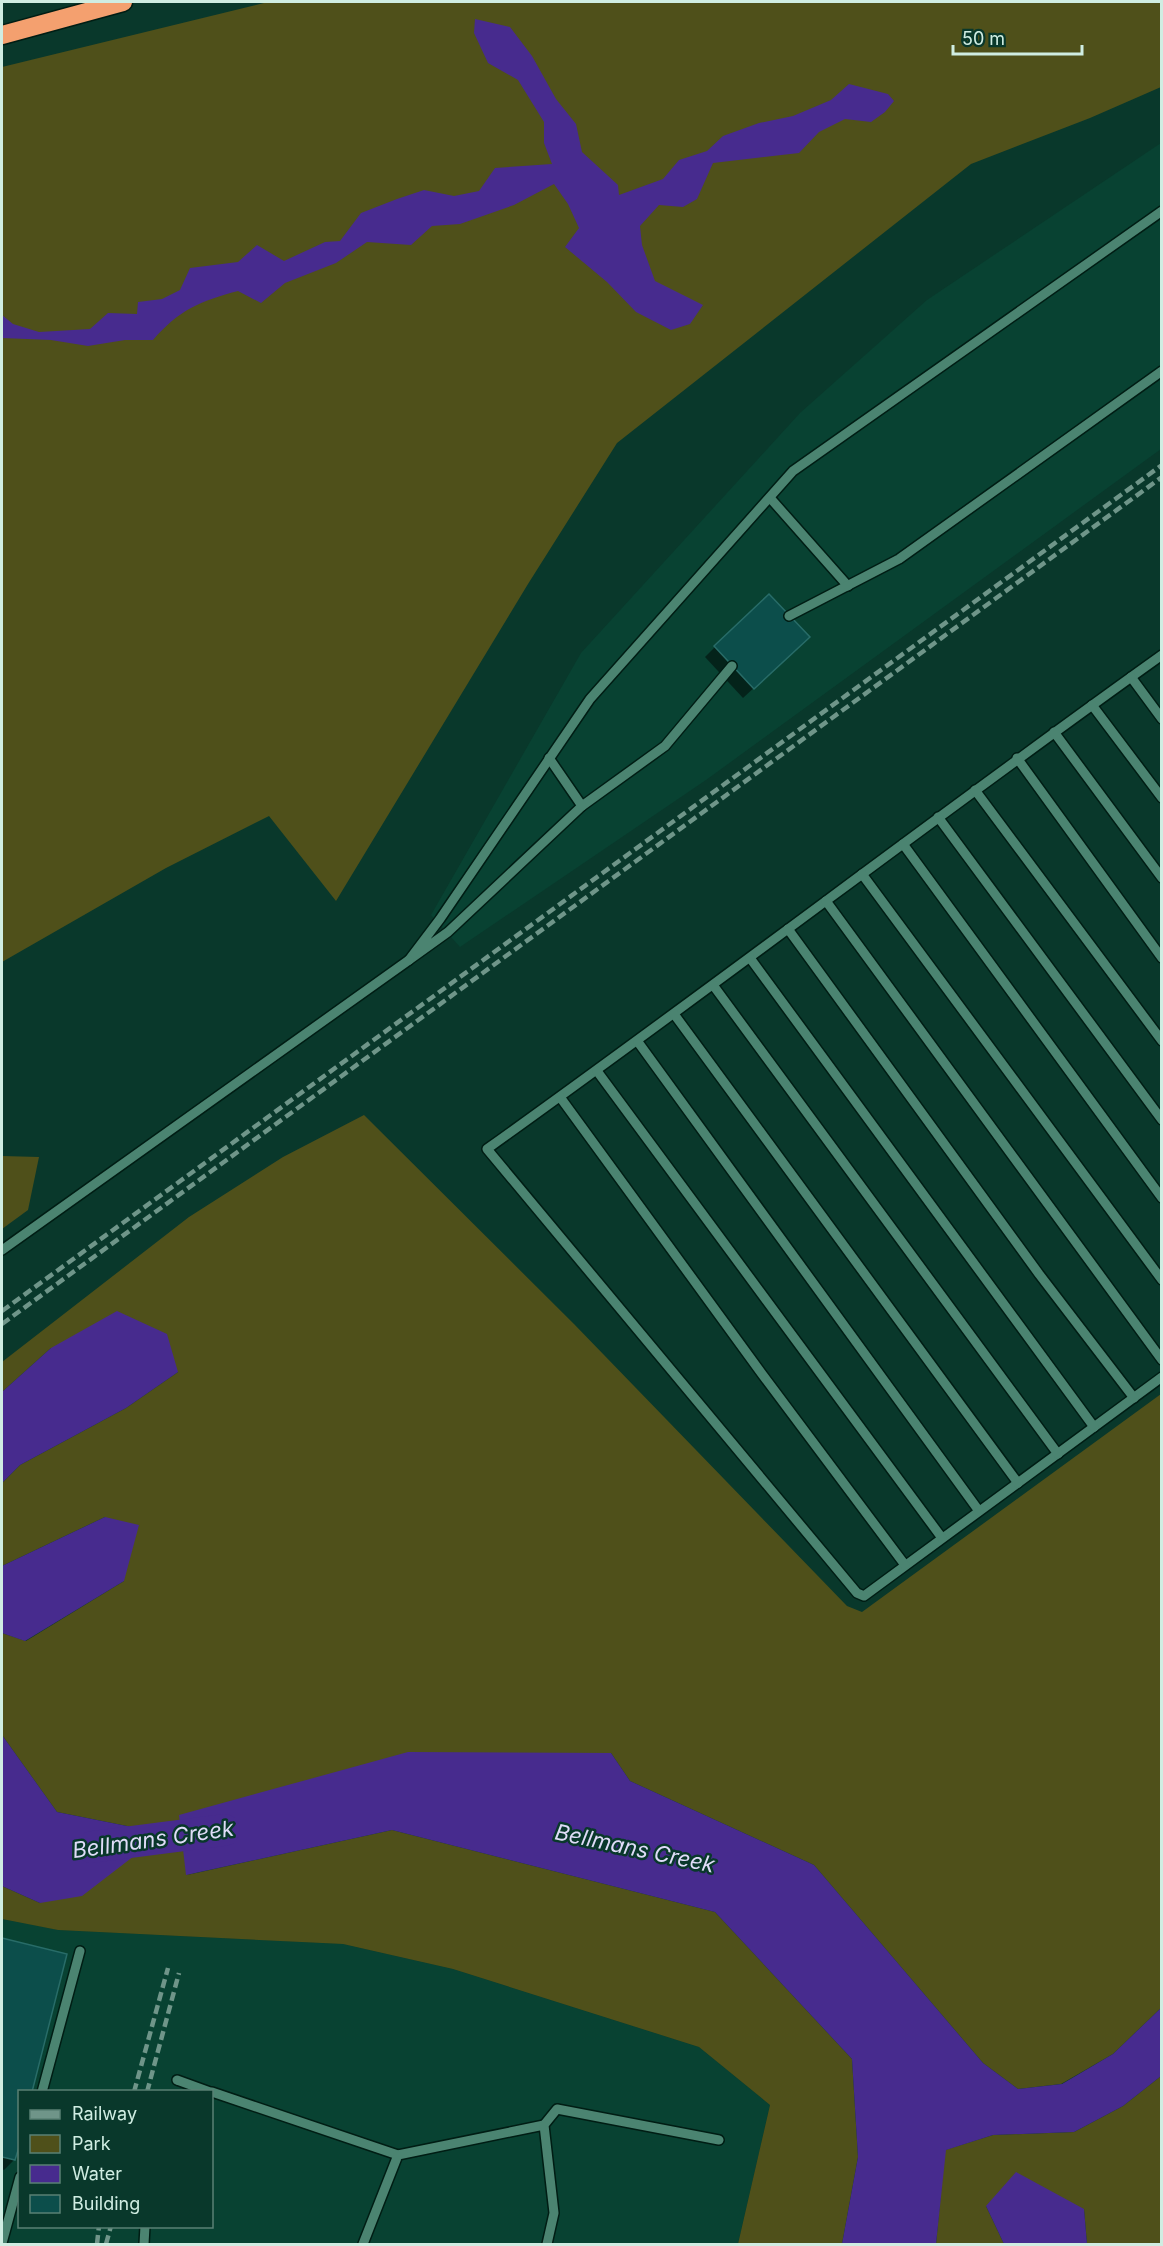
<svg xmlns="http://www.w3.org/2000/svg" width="1163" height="2246" viewBox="0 0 1163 2246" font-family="Inter,sans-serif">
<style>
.built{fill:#084232;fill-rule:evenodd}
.green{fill:#4f501a}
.water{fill:#472b8e}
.shadow{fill:#0007}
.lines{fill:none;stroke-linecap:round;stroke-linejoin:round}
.river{stroke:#472b8e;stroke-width:32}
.building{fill:#0c4e4b;stroke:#286c68;stroke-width:1.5}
.lane-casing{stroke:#001d14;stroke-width:12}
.highway-casing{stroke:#001d14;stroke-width:21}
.lane{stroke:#4b8471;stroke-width:9}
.highway{stroke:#f4a06f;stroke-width:18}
.rail{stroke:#6f9589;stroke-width:4.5;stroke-dasharray:9 4.5;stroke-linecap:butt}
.labels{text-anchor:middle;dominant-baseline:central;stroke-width:5;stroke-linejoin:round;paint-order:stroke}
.water-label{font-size:22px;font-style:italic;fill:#dfdcf8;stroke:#09382b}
</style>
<rect width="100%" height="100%" fill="#09382b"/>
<g class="built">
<polygon points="1161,143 1161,449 706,780 460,947 431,915 581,653 800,413 927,300"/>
<path d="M2,1919l57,11 284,14 110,25 246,78 71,58 -32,139h-736zM20,2092h192v134h-192z"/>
</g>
<g class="green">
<polygon points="268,2 1161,2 1161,87 1090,118 971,164 617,443 528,584 336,901 269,816 166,868 2,962 2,67"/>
<polygon points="364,1115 574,1324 847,1606 862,1612 1161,1394 1161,2008 1113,2054 1061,2084 1018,2089 983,2063 814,1865 630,1781 611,1753 187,1875 392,1830 715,1912 852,2059 858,2157 842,2244 738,2244 770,2105 699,2047 453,1969 343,1944 58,1930 2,1919 2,1886 40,1903 137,1828 57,1812 2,1735 2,1633 26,1641 124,1581 105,1517 2,1566 2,1483 20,1465 126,1408 178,1372 51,1348 2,1392 2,1362 189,1217 283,1157"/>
<polygon points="2,1156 39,1157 28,1210 2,1229"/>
<polygon points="1161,2076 1161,2244 1087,2244 1084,2209 986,2206 1004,2244 936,2244 945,2150 993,2135 1074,2132 1123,2106"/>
</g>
<g class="water">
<path d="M475,19l35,8 22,29 24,43 20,25 6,28 36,33 1,10 44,-16 16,-19 28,-9 16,-15 36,-13 34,-7 38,-16 18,-16 39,10 6,7 -9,11 -14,10 -26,-3 -26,13 -20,21 -86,10 -16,36 -14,8 -24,-2 -19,21 2,19 13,36 48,24 -13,19 -19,6 -35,-18 -29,-30 -42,-35 14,-19 -11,-24 -14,-20 -40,21 -54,19 -28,2 -21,19 -44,-3 -31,21 -51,20 -24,20 -23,-12c-38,10 -59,19 -85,49h-28l-37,6 -37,-6 -49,-2v-23l11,9 26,8 51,-3 18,-16 29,1 1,-12 24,-3 18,-9 10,-22 48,-6 19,-17 27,16 41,-19 15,-1 21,-28 36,-14 27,-9 30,6 25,-5 16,-23 57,-4 -8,-21v-21l-26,-42 -30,-17 -14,-30z"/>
<polygon points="117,1311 167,1334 178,1372 126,1408 20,1465 2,1483 2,1392 51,1348"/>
<polygon points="105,1517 139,1525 124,1581 25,1641 2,1633 2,1566"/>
<polygon points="2,1735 57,1812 137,1828 134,1856 82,1896 40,1903 2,1886"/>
<polygon points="408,1752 611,1753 630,1781 814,1865 983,2063 1018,2089 1062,2084 1113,2054 1161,2008 1161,2076 1123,2106 1074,2132 993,2135 946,2150 936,2244 842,2244 858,2157 852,2059 715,1912 392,1830 186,1875 179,1815"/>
<polygon points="1016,2172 1084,2209 1087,2244 1004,2244 986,2206"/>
</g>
<g class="shadow">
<polygon points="715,647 798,647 743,698 705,657"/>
<polygon points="2,1940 65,1955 20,2092 14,2160 4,2170 2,2169"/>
</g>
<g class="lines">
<polyline class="river" points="92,1847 224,1830"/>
</g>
<g class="building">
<polygon points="769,594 810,637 754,689 714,646"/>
<polygon points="2,1938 67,1954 32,2092 20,2092 20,2144 15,2160 2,2157"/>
</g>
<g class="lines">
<g class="lane-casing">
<g id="lane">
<polyline points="771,499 848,586"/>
<polyline points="789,616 899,559 1162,371"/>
<path d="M1162,655c-227,162 -448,332 -675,494l370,444 7,3 298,-219"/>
<polyline points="732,666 665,746 582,806 448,932 409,960 440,919 590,699 793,471 1162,211"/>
<polyline points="1131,677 1162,719"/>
<polyline points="1092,705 1162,798"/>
<polyline points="1054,732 1162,878"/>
<polyline points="549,758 582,806"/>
<polyline points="1017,758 1162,958"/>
<polyline points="975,790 1162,1041"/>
<polyline points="938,817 1162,1120"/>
<polyline points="903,844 1162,1198"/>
<polyline points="862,874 1162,1280"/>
<polyline points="826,901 1162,1360"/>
<polyline points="788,929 1039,1274 1134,1398"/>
<polyline points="750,958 1094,1427"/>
<polyline points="713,985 1058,1454"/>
<polyline points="674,1014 1018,1483"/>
<polyline points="638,1042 979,1511"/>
<polyline points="597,1071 942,1538"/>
<polyline points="560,1097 762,1374 905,1565"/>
<polyline points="2,1250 409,960"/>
<polyline points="177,2080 210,2092"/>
<polyline points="42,2092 80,1951"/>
<polyline points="212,2092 398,2155"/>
<polyline points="2,2243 20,2177"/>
<polyline points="144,2244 145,2226"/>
<polyline points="363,2244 398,2155 544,2125"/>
<polyline points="547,2244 554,2213 544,2125 557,2109 719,2140"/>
</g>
</g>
<g class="highway-casing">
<polyline id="highway" points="2,35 123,2"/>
</g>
<use href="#lane" class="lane"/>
<use href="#highway" class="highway"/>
<g class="rail">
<polyline points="2,1311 1162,465"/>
<polyline points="2,1324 1162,477"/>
<polyline points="134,2092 168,1968"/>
<polyline points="147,2092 179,1973"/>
<polyline points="97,2244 99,2226"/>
<polyline points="106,2244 111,2226"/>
</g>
</g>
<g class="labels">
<g class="water-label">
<text transform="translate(153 1839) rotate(-8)">Bellmans Creek</text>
<text transform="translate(635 1848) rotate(12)">Bellmans Creek</text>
</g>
</g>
<rect width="1163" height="2246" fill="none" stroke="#d0ede2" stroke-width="6"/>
<rect x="18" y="2090" width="195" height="138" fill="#09382b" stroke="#598074" stroke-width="1.5"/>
<rect x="30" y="2110" width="30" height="9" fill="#6f9589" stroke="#598074" stroke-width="1.5"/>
<text x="72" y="2120" font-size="18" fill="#d0ede2">Railway</text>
<rect x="30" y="2135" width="30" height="18" fill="#4f501a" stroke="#598074" stroke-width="1.5"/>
<text x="72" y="2150" font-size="18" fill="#d0ede2">Park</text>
<rect x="30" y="2165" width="30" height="18" fill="#472b8e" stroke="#598074" stroke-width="1.5"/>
<text x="72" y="2180" font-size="18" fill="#d0ede2">Water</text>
<rect x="30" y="2195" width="30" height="18" fill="#0c4e4b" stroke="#598074" stroke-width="1.5"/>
<text x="72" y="2210" font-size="18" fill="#d0ede2">Building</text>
<path d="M953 45v9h129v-9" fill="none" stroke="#d0ede2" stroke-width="3"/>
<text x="962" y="45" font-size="18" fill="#d0ede2" stroke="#09382b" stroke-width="4.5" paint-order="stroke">50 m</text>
</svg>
